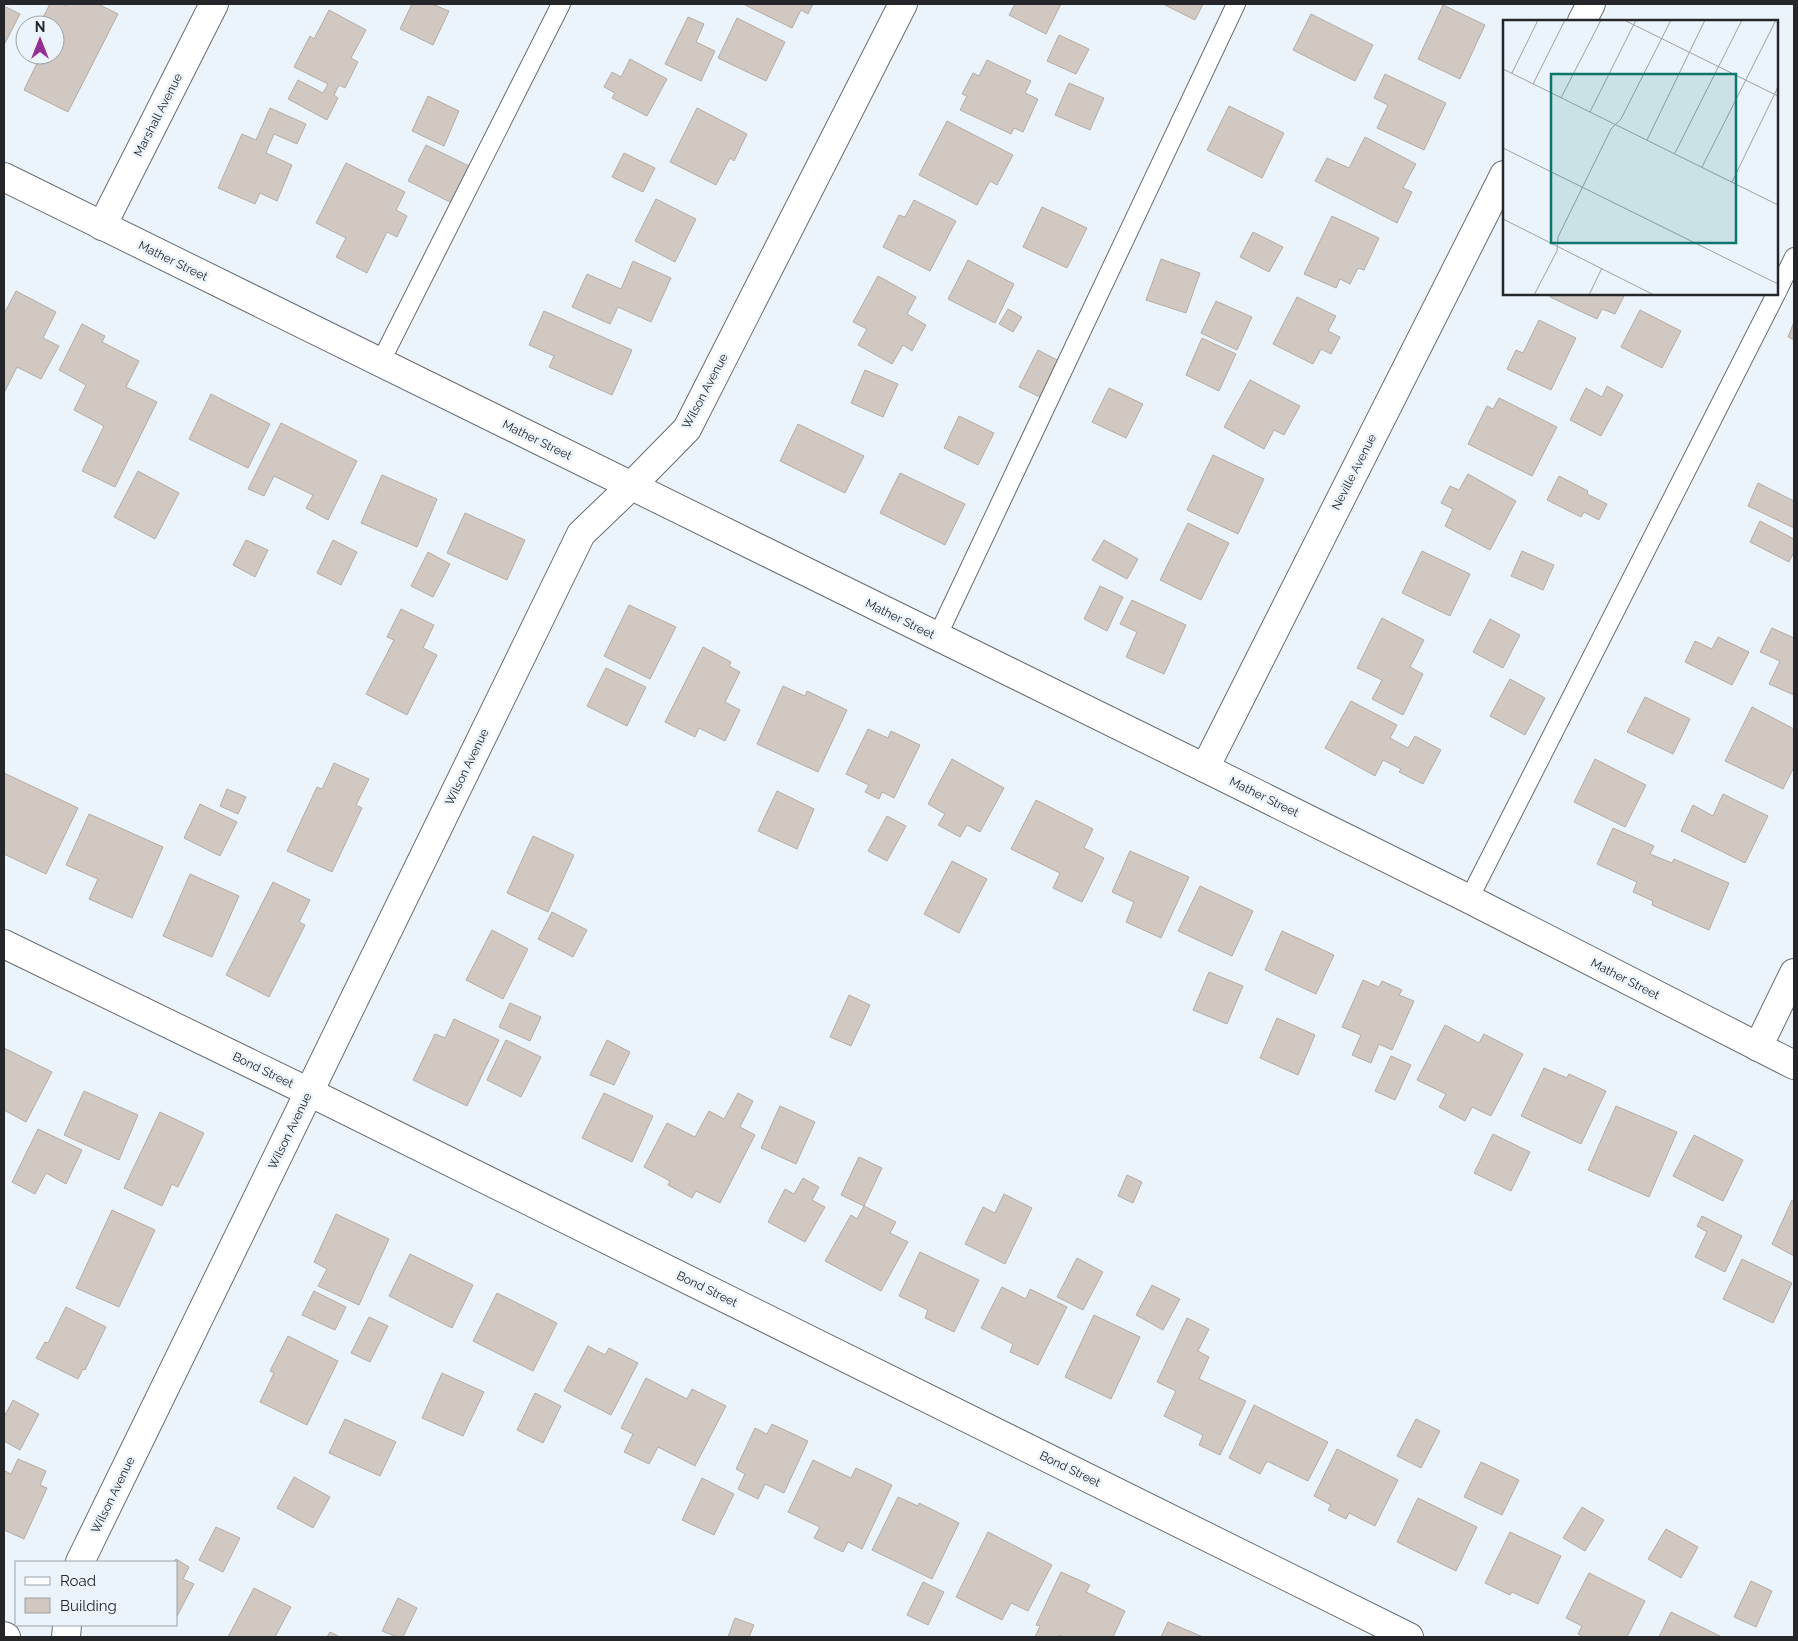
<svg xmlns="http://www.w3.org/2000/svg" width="1798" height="1641" viewBox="0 0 1798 1641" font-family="Raleway,sans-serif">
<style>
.building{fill:#d1c8c2;stroke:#b5aca6}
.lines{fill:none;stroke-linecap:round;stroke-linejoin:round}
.service-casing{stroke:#686e75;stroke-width:20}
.minor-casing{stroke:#686e75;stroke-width:30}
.service{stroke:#fff;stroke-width:18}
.minor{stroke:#fff;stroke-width:28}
.labels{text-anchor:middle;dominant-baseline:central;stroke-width:5;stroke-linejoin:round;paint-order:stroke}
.street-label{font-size:12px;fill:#242629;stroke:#ecf4fb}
.inset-road{fill:none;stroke:#9ca2a7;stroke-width:1}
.view{fill:#0f766e;fill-opacity:0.15;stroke:#0f766e;stroke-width:2.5}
.inset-edge{fill:none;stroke:#242629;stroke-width:2.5}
</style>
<rect width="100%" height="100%" fill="#ecf4fb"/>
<g class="building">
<polygon points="50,4 62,4 66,6 67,4 98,4 118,14 68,112 24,90 37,63 23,56 25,52 25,55 55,55 55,25 39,25"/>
<polygon points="412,4 432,4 449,11 433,45 400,29"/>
<polygon points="743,4 813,4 808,14 801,10 792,28"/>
<polygon points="1015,4 1061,4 1046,34 1009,15"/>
<polygon points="1163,4 1203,4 1195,20"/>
<polygon points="1443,5 1485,25 1460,79 1418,59"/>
<polygon points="4,6 20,14 4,45"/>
<polygon points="329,10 366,30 351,58 358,62 345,88 339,85 334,95 338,98 327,120 288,99 298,80 323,93 328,84 294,67 310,36 314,39"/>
<polygon points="1311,14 1373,45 1355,81 1293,50"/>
<polygon points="688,17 704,24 696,42 715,51 701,81 665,64"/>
<polygon points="737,18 785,42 766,81 718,58"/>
<polygon points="1059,35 1089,49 1076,74 1047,61"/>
<polygon points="630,59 667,79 647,116 612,98 615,93 604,87 612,72 621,77"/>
<polygon points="987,60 1031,81 1025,93 1038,99 1023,132 1014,128 1011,134 960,110 967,96 962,94 973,73 979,76"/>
<polygon points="1385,74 1446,103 1424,150 1377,128 1388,105 1374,98"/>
<polygon points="1069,83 1104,98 1090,130 1055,115"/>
<polygon points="428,96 459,111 444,146 412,131"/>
<polygon points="1229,106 1284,133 1262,178 1207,150"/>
<polygon points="270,108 306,124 297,144 274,134 266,153 292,165 277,201 260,193 255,204 218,188 242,134 256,140"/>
<polygon points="697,108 747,134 734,161 730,158 716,185 670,162"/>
<polygon points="947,121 1013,155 997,185 990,181 977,205 919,175"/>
<polygon points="1365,137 1416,164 1403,188 1412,192 1397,223 1315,181 1327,158 1349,168"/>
<polygon points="426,145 469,166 452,203 408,181"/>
<polygon points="624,153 655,168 643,192 612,177"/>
<polygon points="346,163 405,192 396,210 407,216 397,237 387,232 367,273 336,257 346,238 316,223"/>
<polygon points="656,199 696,219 675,262 635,241"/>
<polygon points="914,200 956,221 930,271 883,247 899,215 905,217"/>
<polygon points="1042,207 1087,228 1067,268 1023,247"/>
<polygon points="1332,216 1379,238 1364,270 1358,268 1350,284 1340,279 1336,288 1304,274"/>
<polygon points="1253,232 1283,247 1269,272 1240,257"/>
<polygon points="1161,259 1200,273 1186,313 1146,300"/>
<polygon points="968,260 1014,284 995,323 948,299"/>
<polygon points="633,261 671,278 651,322 618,307 610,324 572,307 587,274 621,289"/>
<polygon points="878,276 916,297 907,314 926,325 912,351 903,345 892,364 858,345 867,329 853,322"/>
<polygon points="16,291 56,312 43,338 59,346 41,379 17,367 4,393 4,314"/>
<polygon points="1551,294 1625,294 1615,314 1602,309 1597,319 1550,297"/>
<polygon points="1297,297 1336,316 1328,331 1340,337 1331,354 1321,349 1313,364 1273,344"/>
<polygon points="1216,301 1252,317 1237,350 1201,333"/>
<polygon points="1008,309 1022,317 1013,332 999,324"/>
<polygon points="1640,310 1681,331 1662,368 1621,347"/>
<polygon points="544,311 632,350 612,395 549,367 554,356 529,345"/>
<polygon points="1539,320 1576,338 1551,390 1507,369 1516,350 1523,353"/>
<polygon points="1794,322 1794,340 1788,337"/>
<polygon points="82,324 105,336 102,342 139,361 126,387 157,402 115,487 82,471 104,426 74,410 86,385 59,370"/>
<polygon points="1202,338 1236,354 1219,391 1186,375"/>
<polygon points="1038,350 1063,363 1044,399 1019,387"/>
<polygon points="865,370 898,384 883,417 851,403"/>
<polygon points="1250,380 1300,406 1284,435 1274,430 1264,449 1224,427"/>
<polygon points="1607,386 1623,395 1601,436 1570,420 1586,388 1602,397"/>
<polygon points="1109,388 1143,404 1126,438 1092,422"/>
<polygon points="211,394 270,424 248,468 189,439"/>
<polygon points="1499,398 1557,427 1532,476 1468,444 1487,406 1493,409"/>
<polygon points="959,416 994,433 978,465 944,448"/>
<polygon points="281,423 357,461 328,520 306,508 313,495 274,476 264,496 248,489"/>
<polygon points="798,424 864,456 845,493 780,461"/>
<polygon points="1213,455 1264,479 1238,534 1187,510"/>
<polygon points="138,471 179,493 155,539 114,517"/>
<polygon points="900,473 965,504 945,545 880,513"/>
<polygon points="1468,474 1516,501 1490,550 1445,526 1453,509 1441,503 1450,486 1459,490"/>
<polygon points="382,475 437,499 417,547 361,523"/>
<polygon points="1559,476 1588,491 1587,494 1607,504 1599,520 1584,512 1581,517 1547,500"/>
<polygon points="1758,483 1794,501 1794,528 1748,506"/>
<polygon points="465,513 525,540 507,580 447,553"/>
<polygon points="1760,521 1794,539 1794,552 1789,562 1750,542"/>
<polygon points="1188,523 1229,543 1201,600 1160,580"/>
<polygon points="246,540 268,550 255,577 233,565"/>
<polygon points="333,540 357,552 341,585 317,573"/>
<polygon points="1104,540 1138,559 1127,579 1092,560"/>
<polygon points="1422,551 1470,574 1450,616 1402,593"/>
<polygon points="1522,551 1554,565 1543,590 1511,576"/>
<polygon points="428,552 450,564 433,597 411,586"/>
<polygon points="1100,586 1123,597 1107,631 1084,619"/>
<polygon points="1132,600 1186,625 1164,674 1126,657 1137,632 1120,624"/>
<polygon points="629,605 676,627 650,679 604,656"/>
<polygon points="401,609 434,625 423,648 437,655 407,715 366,694 394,640 387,637"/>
<polygon points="1382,618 1424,640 1410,667 1423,674 1403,715 1372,699 1382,680 1357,668"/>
<polygon points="1490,619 1520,635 1503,668 1473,652"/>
<polygon points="1772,628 1794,638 1794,695 1769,684 1780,661 1760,652"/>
<polygon points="1718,637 1749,652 1732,685 1685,662 1695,641 1712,649"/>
<polygon points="703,647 731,662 729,666 740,672 725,702 740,710 725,741 699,728 695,737 665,722"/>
<polygon points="606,668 646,687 627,726 587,706"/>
<polygon points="1510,679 1545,698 1525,735 1490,716"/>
<polygon points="783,686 805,696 807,691 847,710 818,772 757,744"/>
<polygon points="1645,697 1690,719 1673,754 1627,732"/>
<polygon points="1351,701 1397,725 1390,738 1408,748 1415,736 1441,750 1423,784 1399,772 1401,769 1383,760 1375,776 1325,748"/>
<polygon points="1752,707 1794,729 1794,767 1783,789 1725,761"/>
<polygon points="868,729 888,738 891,731 920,745 894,798 882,792 879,799 865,792 869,785 846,774"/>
<polygon points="952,759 1004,788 980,832 967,825 960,837 938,825 945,814 928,804"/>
<polygon points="1595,759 1646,785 1625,827 1574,802"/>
<polygon points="334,763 369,779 356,805 362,808 332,872 287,851 317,787 322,789"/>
<polygon points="4,773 78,808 46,874 4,854"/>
<polygon points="227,789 246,797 238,814 220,806"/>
<polygon points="777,791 814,809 797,849 758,831"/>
<polygon points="1723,794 1768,816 1745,863 1681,831 1693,805 1713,816"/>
<polygon points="1036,800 1093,829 1084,848 1104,858 1082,902 1053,888 1060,873 1011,849"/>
<polygon points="200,804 237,822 220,856 184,838"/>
<polygon points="89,814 163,847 132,918 89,899 98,879 66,865"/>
<polygon points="887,816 906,826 887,861 868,851"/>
<polygon points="1613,828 1654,846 1650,854 1672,863 1674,859 1729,883 1709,930 1652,905 1653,901 1633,892 1637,882 1597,864"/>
<polygon points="533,836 574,855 548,912 507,893"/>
<polygon points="1130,851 1189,877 1161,938 1126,922 1134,902 1112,892"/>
<polygon points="952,861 987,879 959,933 924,914"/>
<polygon points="190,874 239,896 212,957 163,936"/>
<polygon points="273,882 310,900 299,922 305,925 269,997 226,975"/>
<polygon points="1200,886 1253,911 1232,956 1178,931"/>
<polygon points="552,912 587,930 573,957 538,939"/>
<polygon points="492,930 528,949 503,999 466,980"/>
<polygon points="1282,931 1334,955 1316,994 1265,970"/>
<polygon points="1209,972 1243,986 1227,1024 1193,1010"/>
<polygon points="1363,980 1379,987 1382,981 1402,990 1399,995 1414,1001 1392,1050 1379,1044 1371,1063 1352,1055 1361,1035 1342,1027"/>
<polygon points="849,995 870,1005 851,1046 830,1037"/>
<polygon points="510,1003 541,1017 530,1041 499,1027"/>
<polygon points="1277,1018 1315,1035 1298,1075 1260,1058"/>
<polygon points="454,1019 499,1040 467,1106 413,1080 435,1034 445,1038"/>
<polygon points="1445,1025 1479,1043 1484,1034 1523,1054 1491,1116 1472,1107 1465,1121 1439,1107 1446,1094 1417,1080"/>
<polygon points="506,1040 541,1057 521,1097 487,1080"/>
<polygon points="607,1040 630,1052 614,1085 590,1075"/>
<polygon points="4,1048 52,1072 26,1122 4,1110"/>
<polygon points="1391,1056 1411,1065 1395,1100 1375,1091"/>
<polygon points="1544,1068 1567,1078 1569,1074 1606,1091 1581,1144 1521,1116"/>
<polygon points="84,1091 138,1115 119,1160 64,1135"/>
<polygon points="604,1093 653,1116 632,1162 582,1138"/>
<polygon points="738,1093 753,1101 740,1127 755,1135 720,1203 696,1191 692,1198 668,1185 670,1181 644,1167 667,1123 695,1137 709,1111 724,1119"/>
<polygon points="780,1106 815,1122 796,1164 761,1148"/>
<polygon points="1616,1106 1677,1132 1649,1197 1588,1170"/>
<polygon points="160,1112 204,1133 178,1187 172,1184 162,1206 124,1188"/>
<polygon points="38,1129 82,1150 66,1184 46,1173 35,1194 12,1182"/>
<polygon points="1493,1134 1530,1152 1511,1191 1474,1173"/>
<polygon points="1694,1135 1743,1160 1723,1201 1673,1176"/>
<polygon points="859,1157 882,1168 864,1206 841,1195"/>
<polygon points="1127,1175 1142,1182 1133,1203 1118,1196"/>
<polygon points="803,1178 819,1187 812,1200 825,1207 805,1242 768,1222 785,1189 794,1194"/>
<polygon points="1004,1194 1032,1208 1005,1264 965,1244 983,1207 995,1213"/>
<polygon points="1792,1200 1794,1201 1794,1256 1772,1244"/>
<polygon points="864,1206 896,1222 890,1233 908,1242 881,1291 825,1261 851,1215 857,1219"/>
<polygon points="112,1210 155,1230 119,1307 76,1288"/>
<polygon points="336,1214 389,1239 359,1305 318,1286 327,1269 314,1262"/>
<polygon points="1702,1216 1742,1236 1725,1272 1695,1257 1707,1232 1697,1226"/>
<polygon points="920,1252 979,1280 954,1332 925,1318 928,1310 899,1296"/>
<polygon points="410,1254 473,1285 452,1328 389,1296"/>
<polygon points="1077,1258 1103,1272 1083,1310 1057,1297"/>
<polygon points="1742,1259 1792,1283 1773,1323 1723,1299"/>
<polygon points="1152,1285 1180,1299 1163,1330 1136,1315"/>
<polygon points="1002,1287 1026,1299 1030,1289 1067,1307 1038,1365 1010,1352 1013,1344 981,1328"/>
<polygon points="314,1291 346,1307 335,1330 302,1315"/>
<polygon points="497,1293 557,1323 533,1371 473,1341"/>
<polygon points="66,1307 106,1327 85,1370 83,1369 78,1379 36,1358 45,1342 48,1343"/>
<polygon points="1094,1315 1140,1337 1111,1399 1065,1377"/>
<polygon points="369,1317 388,1326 370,1362 351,1353"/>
<polygon points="1187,1318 1209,1329 1198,1351 1209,1357 1199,1379 1246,1401 1220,1455 1199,1445 1203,1435 1164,1416 1176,1391 1157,1382"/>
<polygon points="288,1336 338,1361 307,1425 260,1402 274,1373 270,1371"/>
<polygon points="588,1346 605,1355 609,1348 638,1363 611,1415 564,1391"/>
<polygon points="442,1373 484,1392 463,1436 422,1418"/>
<polygon points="646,1378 687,1399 692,1389 726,1406 695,1466 658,1447 649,1464 624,1452 633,1434 621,1428"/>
<polygon points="535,1393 561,1406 543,1443 517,1430"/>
<polygon points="13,1400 39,1414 20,1450 4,1441 4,1417"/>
<polygon points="1254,1405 1328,1442 1308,1481 1267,1461 1260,1474 1229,1458"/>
<polygon points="345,1419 396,1442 380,1476 329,1453"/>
<polygon points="1416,1419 1440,1431 1421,1468 1397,1456"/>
<polygon points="772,1424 808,1441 784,1493 765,1484 758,1499 738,1489 745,1474 736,1469 755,1428 767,1434"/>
<polygon points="1337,1449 1398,1480 1375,1526 1349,1513 1346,1519 1328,1510 1331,1505 1314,1496"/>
<polygon points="18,1459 46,1471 40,1485 47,1488 24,1539 4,1530 4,1473 5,1471 11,1474"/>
<polygon points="813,1460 851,1478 856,1468 892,1485 862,1549 848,1542 843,1552 814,1538 820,1527 788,1512"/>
<polygon points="1481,1462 1519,1480 1502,1515 1464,1497"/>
<polygon points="294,1477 330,1497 313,1528 277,1508"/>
<polygon points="702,1478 734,1494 714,1535 682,1520"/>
<polygon points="898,1497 918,1506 919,1503 959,1523 932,1579 872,1550"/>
<polygon points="1418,1498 1477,1527 1456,1571 1397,1542"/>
<polygon points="1582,1507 1604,1520 1585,1551 1563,1538"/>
<polygon points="216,1527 240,1538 223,1572 199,1560"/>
<polygon points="1666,1529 1698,1547 1681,1578 1648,1559"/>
<polygon points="988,1532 1052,1565 1028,1611 1011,1603 1002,1620 956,1597"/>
<polygon points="1510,1532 1561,1556 1538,1604 1512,1592 1510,1595 1485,1583"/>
<polygon points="176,1559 189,1567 183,1579 194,1584 176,1618 176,1562 174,1562"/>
<polygon points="1061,1572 1090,1585 1086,1592 1125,1611 1113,1637 1063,1637 1059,1635 1058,1637 1035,1637 1040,1626 1036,1625"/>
<polygon points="1589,1573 1645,1601 1627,1637 1584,1637 1578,1634 1582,1626 1566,1618"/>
<polygon points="1751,1581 1772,1591 1756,1627 1734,1617"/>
<polygon points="923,1582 944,1592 928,1625 907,1615"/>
<polygon points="254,1588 291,1607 275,1637 228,1637"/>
<polygon points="398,1598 417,1608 403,1637 397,1637 382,1631"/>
<polygon points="1671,1612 1722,1637 1659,1637"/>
<polygon points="735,1618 754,1625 749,1637 728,1637"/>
<polygon points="1168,1622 1203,1637 1161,1637"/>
<polygon points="330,1632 340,1637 327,1637"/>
</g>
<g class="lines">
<g class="service-casing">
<g id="service">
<polyline points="1777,292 1794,257"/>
<polyline points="380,363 561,4"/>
<polyline points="937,637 1236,4"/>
<polyline points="1469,899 1776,294"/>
</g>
</g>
<g class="minor-casing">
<g id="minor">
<polyline points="1582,21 1591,4"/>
<polyline points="4,177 1205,768 1469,899 1794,1065"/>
<polyline points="102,226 214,4"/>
<polyline points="1205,768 1504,175"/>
<polyline points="4,944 309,1092 1409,1637"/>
<polyline points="1758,1047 1794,973"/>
<polyline points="80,1562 581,534 631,486 687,429 903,4"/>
<polyline points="4,1636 6,1637"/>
<polyline points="66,1637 67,1625"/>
</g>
</g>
<use href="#service" class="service"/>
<use href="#minor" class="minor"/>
</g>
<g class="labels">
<g class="street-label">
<text transform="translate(158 115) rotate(-63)">Marshall Avenue</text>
<text transform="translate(173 261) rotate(26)">Mather Street</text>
<text transform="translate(705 391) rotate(-62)">Wilson Avenue</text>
<text transform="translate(537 440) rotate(26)">Mather Street</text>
<text transform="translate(1354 472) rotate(-63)">Neville Avenue</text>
<text transform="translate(900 619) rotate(26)">Mather Street</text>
<text transform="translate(467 767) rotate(-64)">Wilson Avenue</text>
<text transform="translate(1264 797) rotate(26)">Mather Street</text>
<text transform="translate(1625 979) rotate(27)">Mather Street</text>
<text transform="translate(263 1070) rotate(26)">Bond Street</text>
<text transform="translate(290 1131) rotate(-64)">Wilson Avenue</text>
<text transform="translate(707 1289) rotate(26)">Bond Street</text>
<text transform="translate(1070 1469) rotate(26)">Bond Street</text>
<text transform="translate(113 1495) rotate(-64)">Wilson Avenue</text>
</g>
</g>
<g transform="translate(1503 20)">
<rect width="275" height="275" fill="#ecf4fb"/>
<path class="inset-road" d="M121,0l154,76M0,49l275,136M9,53l26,-53M30,64l32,-64M58,78l40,-78M87,92l46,-92M144,120l58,-120M0,128l275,136M172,133l67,-133M199,147l74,-147M229,162l46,-95M0,199l151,76M31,275l23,-44 1,-14 53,-108 10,-10 50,-99M86,275l13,-27"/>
<path class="view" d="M48,54h185v169h-185z"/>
<rect width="275" height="275" class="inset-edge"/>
</g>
<rect width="1798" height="1641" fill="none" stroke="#242629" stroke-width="10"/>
<rect x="15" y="1561" width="162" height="65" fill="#ecf4fb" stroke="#9ca2a7"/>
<rect x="25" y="1577" width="25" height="8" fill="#ffffff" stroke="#9ca2a7"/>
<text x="60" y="1586" font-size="15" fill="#242629">Road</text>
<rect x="25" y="1598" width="25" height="15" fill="#d1c8c2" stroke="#9ca2a7"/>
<text x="60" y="1611" font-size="15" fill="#242629">Building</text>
<g transform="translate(40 40)"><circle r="24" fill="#ecf4fb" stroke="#9ca2a7"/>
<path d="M0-4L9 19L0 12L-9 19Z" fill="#932e95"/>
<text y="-8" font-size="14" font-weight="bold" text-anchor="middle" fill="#242629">N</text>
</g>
</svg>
